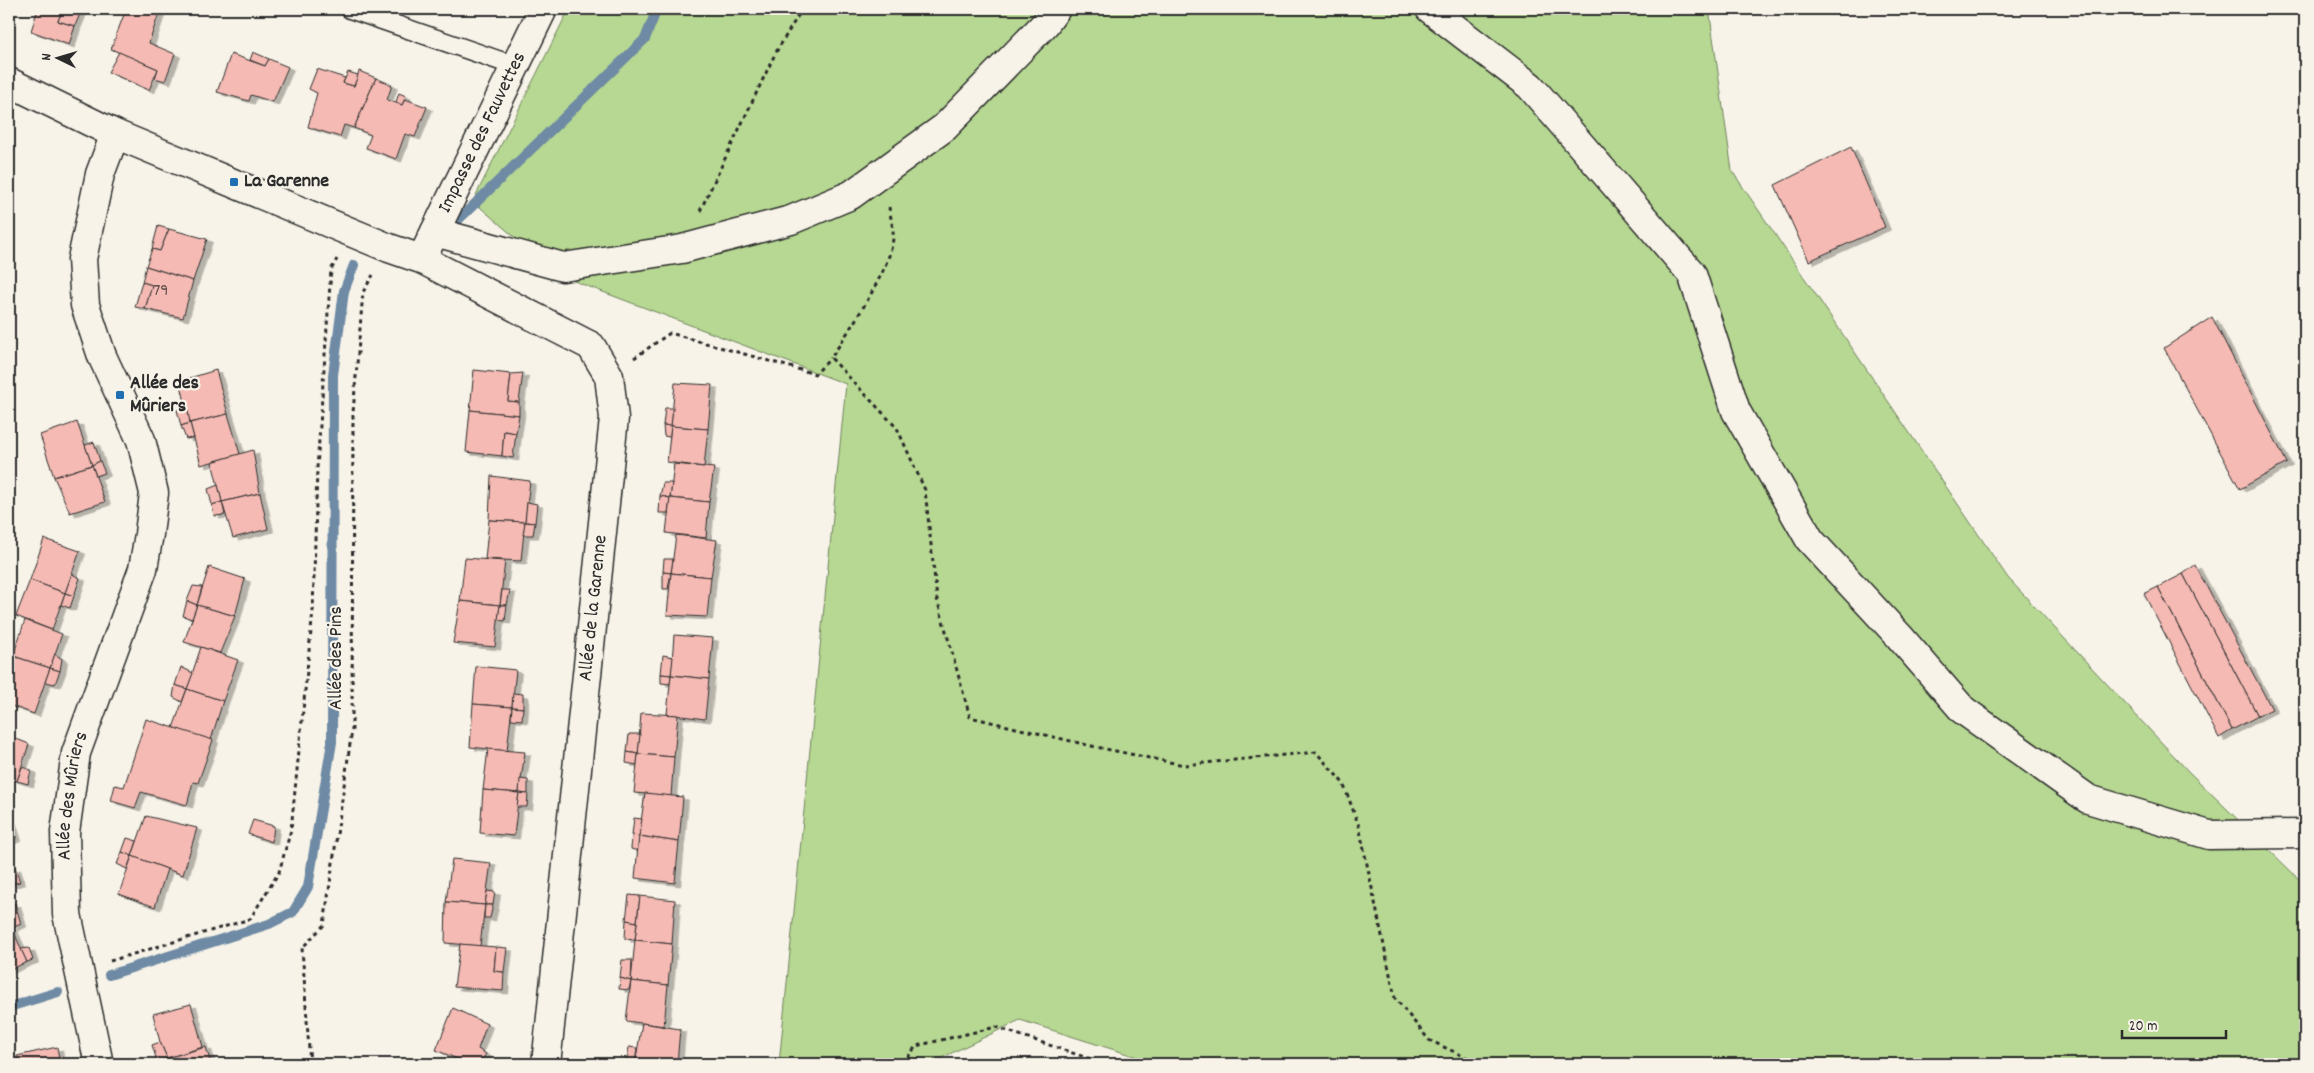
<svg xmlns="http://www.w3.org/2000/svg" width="2314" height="1073" viewBox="0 0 2314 1073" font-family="Dekko,sans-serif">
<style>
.green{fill:#b6d892;stroke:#70825e}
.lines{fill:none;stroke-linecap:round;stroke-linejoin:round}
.stream{stroke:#6e8aa4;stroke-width:10}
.building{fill:#f5bab3;stroke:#2b2b2b;filter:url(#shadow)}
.service-casing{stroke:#2b2b2b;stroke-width:21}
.minor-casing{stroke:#2b2b2b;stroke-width:31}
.path{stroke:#2b2b2b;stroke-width:3;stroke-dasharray:4 4;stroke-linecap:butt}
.service{stroke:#f7f3e8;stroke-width:18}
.minor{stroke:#f7f3e8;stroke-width:28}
.poi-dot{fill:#1f6fb2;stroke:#f7f3e8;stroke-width:2}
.labels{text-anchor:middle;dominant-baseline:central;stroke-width:4.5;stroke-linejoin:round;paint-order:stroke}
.number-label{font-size:18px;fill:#5e4f4d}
.street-label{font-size:20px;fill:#2b2b2b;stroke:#f7f3e8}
.poi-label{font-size:20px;font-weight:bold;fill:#2b2b2b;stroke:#f7f3e8;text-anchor:start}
</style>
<defs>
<filter id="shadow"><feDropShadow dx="5.5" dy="3" stdDeviation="0" flood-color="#0004"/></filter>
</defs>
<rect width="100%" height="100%" fill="#f7f3e8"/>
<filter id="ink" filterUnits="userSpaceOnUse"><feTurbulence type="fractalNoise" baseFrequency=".02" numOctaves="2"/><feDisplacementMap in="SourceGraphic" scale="10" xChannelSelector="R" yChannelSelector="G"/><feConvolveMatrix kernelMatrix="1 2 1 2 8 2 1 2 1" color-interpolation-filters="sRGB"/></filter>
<g filter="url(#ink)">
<polygon class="green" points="569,9 1709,9 1732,171 2008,578 2189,772 2305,885 2305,1064 1159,1064 1020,1020 929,1064 779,1064 846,384 558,275 473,201"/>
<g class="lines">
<g class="stream">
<polyline points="455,223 645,39 657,9"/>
<polyline points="109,975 269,924 293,912 308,887 332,742 333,375 344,291 354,265"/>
<polyline points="9,1007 58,992"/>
</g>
</g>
<g class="building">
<polygon points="29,9 63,9 58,21 75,26 69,45 31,31 37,12"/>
<polygon points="63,9 82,9 75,26 58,21"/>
<polygon points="126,9 144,9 159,13 149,43 175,54 165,81 155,78 158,69 111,49"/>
<polygon points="119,52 158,69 149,90 108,72"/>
<polygon points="253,52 269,59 265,66 250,60"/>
<polygon points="231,54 265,66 269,59 288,67 273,102 251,95 249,101 217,92"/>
<polygon points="317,69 345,78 343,83 354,86 359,71 376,78 354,128 344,125 340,137 308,127 317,93 309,89"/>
<polygon points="348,72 358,75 354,86 343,83"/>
<polygon points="376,78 392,85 387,100 402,105 405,99 427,107 415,137 405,134 396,159 366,148 371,135 354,128"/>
<polygon points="399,93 406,96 402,105 396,102"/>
<polygon points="1851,147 1885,227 1809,261 1775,185"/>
<polygon points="158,226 169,229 160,251 152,249"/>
<polygon points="169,229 207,239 193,281 146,266 152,249 160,251"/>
<polygon points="146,266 193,281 183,318 145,309 152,285 142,282"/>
<polygon points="142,282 152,285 145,309 135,307"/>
<polygon points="2212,317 2287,463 2240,489 2164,348"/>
<polygon points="216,370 228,414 190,423 180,381"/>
<polygon points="474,370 511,374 508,401 519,402 519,415 470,410"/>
<polygon points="523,373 519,402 508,401 511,374"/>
<polygon points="675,383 712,385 708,429 671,426"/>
<polygon points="187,406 190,423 181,426 177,410"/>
<polygon points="665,408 673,408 671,426 663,425"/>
<polygon points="470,410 519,415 516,433 504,431 502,456 466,452"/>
<polygon points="228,414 240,454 201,465 190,423"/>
<polygon points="77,422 92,465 54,477 40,435"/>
<polygon points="190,423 194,438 186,439 181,426"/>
<polygon points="663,425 671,426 670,437 664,436"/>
<polygon points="671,426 708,429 704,467 667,462"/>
<polygon points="504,431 516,433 513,458 502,456"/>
<polygon points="94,442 100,461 92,465 85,445"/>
<polygon points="253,450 260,493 222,502 212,462"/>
<polygon points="100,461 105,473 96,476 92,465"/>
<polygon points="674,464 714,468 709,502 670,498"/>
<polygon points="92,465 105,502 70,513 54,477"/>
<polygon points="491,476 530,481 525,522 489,520"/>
<polygon points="663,483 672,483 670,498 660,496"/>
<polygon points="218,485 222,502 212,505 208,489"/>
<polygon points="260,493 268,529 233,538 222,502"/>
<polygon points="660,496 670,498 668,513 659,513"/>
<polygon points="670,498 709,502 706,538 666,533"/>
<polygon points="222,502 225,515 214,516 212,505"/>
<polygon points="527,502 537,504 535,523 525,522"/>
<polygon points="489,520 525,522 521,561 485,559"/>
<polygon points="525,522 535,523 533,535 523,535"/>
<polygon points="676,535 717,540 711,577 671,573"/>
<polygon points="44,539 80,551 65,593 30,580"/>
<polygon points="465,558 505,561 500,605 460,601"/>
<polygon points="664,559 673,559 671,573 663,572"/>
<polygon points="2195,565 2272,709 2258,716 2183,574"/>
<polygon points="209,567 245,579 235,616 197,605"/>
<polygon points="663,572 671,573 668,589 663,589"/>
<polygon points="671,573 711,577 707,617 667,615"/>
<polygon points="72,574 80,578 74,596 65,593"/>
<polygon points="2183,574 2258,716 2232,730 2158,587"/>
<polygon points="30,580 65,593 52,630 16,616"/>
<polygon points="193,586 202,587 197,605 187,601"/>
<polygon points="2158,587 2232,730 2219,738 2144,594"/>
<polygon points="502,590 510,590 507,605 500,605"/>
<polygon points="65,593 74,596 70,608 61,605"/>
<polygon points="187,601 197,605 192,619 183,616"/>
<polygon points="460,601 500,605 495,647 453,643"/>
<polygon points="197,605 235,616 220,653 184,642"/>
<polygon points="500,605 507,605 505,621 498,620"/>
<polygon points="25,620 62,634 50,668 13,656"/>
<polygon points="674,635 713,638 709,679 671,675"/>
<polygon points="201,647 238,660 223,701 187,689"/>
<polygon points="55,654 62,659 60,671 50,668"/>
<polygon points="663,655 673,657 671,675 661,674"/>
<polygon points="13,656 50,668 34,714 9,705 9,667"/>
<polygon points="476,666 516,670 512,707 473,704"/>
<polygon points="181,667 193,673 187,689 175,685"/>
<polygon points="50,668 60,671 55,684 45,682"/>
<polygon points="661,674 671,675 670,684 661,683"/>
<polygon points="671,675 709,679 705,719 667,714"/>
<polygon points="175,685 187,689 182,702 173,697"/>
<polygon points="187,689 223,701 211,740 173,728"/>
<polygon points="513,693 523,694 523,708 512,707"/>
<polygon points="473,704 512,707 507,751 470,747"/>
<polygon points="512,707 523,708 522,720 511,719"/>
<polygon points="641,713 678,715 674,757 638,754"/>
<polygon points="146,719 213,740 198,783 193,782 187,805 141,792 135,808 111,801 115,785 124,787"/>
<polygon points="629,734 640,734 638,754 627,752"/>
<polygon points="9,736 29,744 17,781 9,778"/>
<polygon points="488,749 525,752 519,793 483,790"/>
<polygon points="627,752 638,754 637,765 626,763"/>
<polygon points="638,754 674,757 671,796 634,793"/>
<polygon points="22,767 31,770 28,784 17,781"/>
<polygon points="520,779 528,780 528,794 519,793"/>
<polygon points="483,790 519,793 514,836 480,833"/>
<polygon points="519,793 528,794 527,807 517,807"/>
<polygon points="645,793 683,797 679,842 639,836"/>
<polygon points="9,815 16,838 9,841"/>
<polygon points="146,816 197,828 183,875 132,856"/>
<polygon points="634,818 642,819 639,836 632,835"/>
<polygon points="253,820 274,826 272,842 248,834"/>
<polygon points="632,835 639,836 638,851 631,849"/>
<polygon points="639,836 679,842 675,883 635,878"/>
<polygon points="127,838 137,841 132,856 122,852"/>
<polygon points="122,852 132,856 127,869 117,864"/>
<polygon points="132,856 167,869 155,907 119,894"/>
<polygon points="452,859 491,863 485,905 446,902"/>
<polygon points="15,867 20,882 10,884 9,869"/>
<polygon points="487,891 495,892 493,905 485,905"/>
<polygon points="629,895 640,896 637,922 626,920"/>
<polygon points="640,896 675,900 672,944 635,940"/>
<polygon points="446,902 485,905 480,946 445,943"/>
<polygon points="15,903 21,924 12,928 9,906"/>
<polygon points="485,905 493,905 490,918 484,918"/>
<polygon points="626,920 637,922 635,940 625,939"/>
<polygon points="12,928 27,962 9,970 9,929"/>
<polygon points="635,940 672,944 668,985 631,981"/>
<polygon points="460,944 496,947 494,971 504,972 503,991 454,987"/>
<polygon points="496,947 507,948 504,972 494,971"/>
<polygon points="29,948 33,960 27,962 21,949"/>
<polygon points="622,960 632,960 631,981 620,978"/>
<polygon points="620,978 631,981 629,990 619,989"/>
<polygon points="631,981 668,985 664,1026 626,1021"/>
<polygon points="191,1004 203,1047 167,1058 160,1042 153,1014"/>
<polygon points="453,1008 487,1024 478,1049 486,1054 479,1064 469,1064 436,1050"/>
<polygon points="642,1023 680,1029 677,1064 635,1064"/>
<polygon points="160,1042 167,1058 157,1061 152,1045"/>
<polygon points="57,1047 60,1064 19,1064 17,1056"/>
<polygon points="206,1047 211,1064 169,1064 167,1058"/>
<polygon points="629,1047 637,1048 635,1064 626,1064"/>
</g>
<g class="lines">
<g class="service-casing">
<polyline id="service" points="350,9 515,66"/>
</g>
<g class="minor-casing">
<g id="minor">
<polyline points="1430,9 1530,86 1692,274 1736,411 1810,540 1899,636 1963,710 2088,799 2209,835 2305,834"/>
<polyline points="9,82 115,134 389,248 421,259 591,346 609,376 614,418 546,1064"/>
<polyline points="435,232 563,267 682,249 791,220 851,195 945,127 1045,24 1056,9"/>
<path id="s1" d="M427,248l116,-239"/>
<path id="s2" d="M99,1064l-32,-150 -2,-82 11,-79 67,-184 6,-35 5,-41 -13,-53 -39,-84 -17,-51 -3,-46 18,-85 15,-40"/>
</g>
</g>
<g class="path">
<path d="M889,207c1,9 5,21 4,31 -2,31 -44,92 -62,120l66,70 28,62 12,109 33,118 126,30 88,18 132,-13 27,31 16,43 36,172 34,42 51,24"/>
<polyline points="700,211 775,54 802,9"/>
<polyline points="634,358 670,333 815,374 831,358"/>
<polyline points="110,961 250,919 279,872 291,830 313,611 317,468 331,270 337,259"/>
<polyline points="310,1064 302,948 324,925 352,730 353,413 363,292 373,275"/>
<polyline points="903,1064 916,1046 996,1027 1105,1064"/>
</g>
<use href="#service" class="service"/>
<use href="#minor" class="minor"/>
</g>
</g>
<g class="poi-dot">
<rect x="229" y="177" width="10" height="10" rx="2.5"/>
<rect x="115" y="390" width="10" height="10" rx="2.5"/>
</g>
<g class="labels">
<g class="number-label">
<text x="161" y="291">79</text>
</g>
<g class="street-label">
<text stroke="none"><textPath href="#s1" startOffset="128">Impasse des Fauvettes</textPath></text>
<text transform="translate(594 608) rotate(-84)">Allée de la Garenne</text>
<text transform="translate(337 658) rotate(-90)">Allée des Pins</text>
<text stroke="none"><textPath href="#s2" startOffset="272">Allée des Mûriers</textPath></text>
</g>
<g class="poi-label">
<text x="244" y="182">La Garenne</text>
<text x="130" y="384">Allée des<tspan x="130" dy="23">Mûriers</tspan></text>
</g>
</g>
<rect width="2314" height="1073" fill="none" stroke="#f7f3e8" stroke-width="30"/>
<rect x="15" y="15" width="2284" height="1043" fill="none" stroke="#2b2b2b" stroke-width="2" filter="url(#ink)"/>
<g transform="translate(58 58) rotate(275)" stroke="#f7f3e8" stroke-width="4" paint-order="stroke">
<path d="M0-4L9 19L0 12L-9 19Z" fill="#2b2b2b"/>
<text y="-8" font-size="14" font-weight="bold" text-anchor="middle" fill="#2b2b2b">N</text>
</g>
<path d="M2122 1030v8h104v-8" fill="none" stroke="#2b2b2b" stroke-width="2.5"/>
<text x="2129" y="1030" font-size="15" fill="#2b2b2b" stroke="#f7f3e8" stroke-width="4" paint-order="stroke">20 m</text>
</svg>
